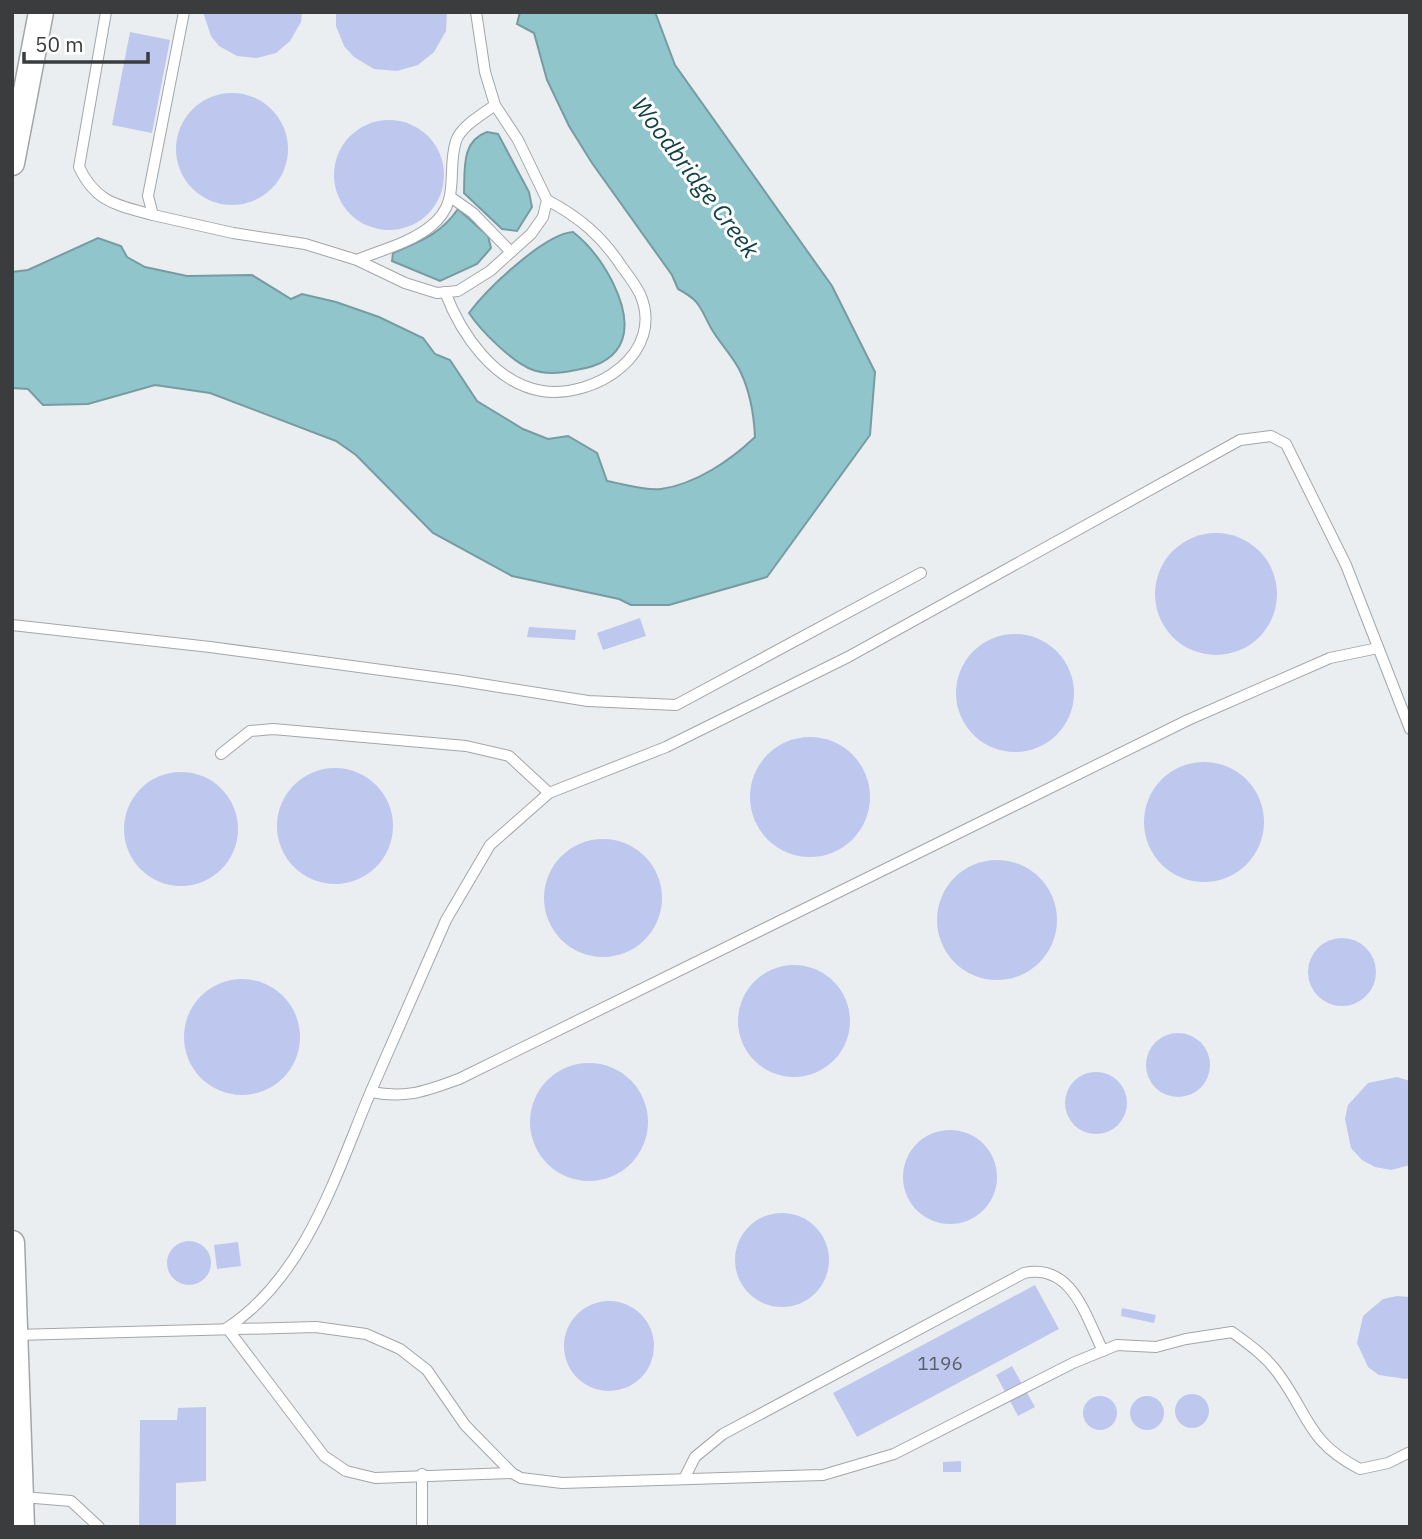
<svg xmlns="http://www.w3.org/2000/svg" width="1422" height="1539" viewBox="0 0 1422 1539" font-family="'IBM Plex Sans',sans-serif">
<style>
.water{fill:#90c5cc;stroke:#769ca1;stroke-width:2}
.building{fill:#bec7ee}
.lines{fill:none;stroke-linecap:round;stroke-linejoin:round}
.service-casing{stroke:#a3a6a9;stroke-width:12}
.tertiary-casing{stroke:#a3a6a9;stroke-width:27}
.service{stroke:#fff;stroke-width:10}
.tertiary{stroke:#fff;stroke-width:24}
.labels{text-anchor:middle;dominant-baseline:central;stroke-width:6;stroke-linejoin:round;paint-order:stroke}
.number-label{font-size:19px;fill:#5b5f69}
.water-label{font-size:24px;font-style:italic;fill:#114147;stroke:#fff}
</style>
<rect width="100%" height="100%" fill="#ebeef1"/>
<g class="water">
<path d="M520,12h135l20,53 157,221 43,86 -5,63 -103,142 -98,28h-38l-12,-6 -107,-23 -79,-43 -77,-78 -20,-14 -126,-48 -55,-8 -67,19 -45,1 -15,-16 -16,-1v-116l16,-2 70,-32 23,8 6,11 18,10 42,9 65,-1 39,24 11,-5 34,8 43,15 44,21 12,16 15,6 27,41 46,28 25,10 20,-3 29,17 10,28c17,3 38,10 54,8 35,-5 70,-29 94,-52 -1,-21 -5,-45 -14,-64 -7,-16 -21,-29 -30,-45 -11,-20 -10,-27 -33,-39l-6,-14 -80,-112 -23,-37 -22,-46 -13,-47 -17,-9z"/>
<path d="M487,132l11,2 31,58 3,15 -15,24 -15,-2 -38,-36c1,-24 -3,-52 23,-61z"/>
<path d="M458,209l30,27 3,12 -14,16 -37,17 -48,-20 1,-8c27,-12 47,-18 65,-44z"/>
<path d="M573,232c18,14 30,31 40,51 21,43 16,79 -37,87 -14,3 -29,5 -43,0 -20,-7 -52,-39 -64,-57 18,-24 75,-79 104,-81z"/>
</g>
<g class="building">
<polygon points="203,12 302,12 301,22 290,41 276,53 257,58 237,56 219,46 211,36"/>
<polygon points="336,12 447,12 446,31 434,52 418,65 397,71 374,69 354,57 344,46 336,26"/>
<polygon points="130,32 170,40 152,133 112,125"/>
<circle cx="232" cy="149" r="56"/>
<circle cx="389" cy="175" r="55"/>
<circle cx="1216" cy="594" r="61"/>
<polygon points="640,618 646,636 603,650 597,633"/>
<polygon points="529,627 576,630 575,640 527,637"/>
<circle cx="1015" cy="693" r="59"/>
<circle cx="810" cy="797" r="60"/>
<circle cx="1204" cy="822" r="60"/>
<circle cx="335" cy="826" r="58"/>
<circle cx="181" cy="829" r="57"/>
<circle cx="603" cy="898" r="59"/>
<circle cx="997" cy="920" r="60"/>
<circle cx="1342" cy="972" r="34"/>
<circle cx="794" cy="1021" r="56"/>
<circle cx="242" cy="1037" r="58"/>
<circle cx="1178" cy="1065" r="32"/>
<circle cx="589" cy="1122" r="59"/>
<circle cx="1096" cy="1103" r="31"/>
<polygon points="1397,1077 1410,1081 1410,1165 1391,1170 1375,1167 1362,1160 1351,1148 1345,1119 1348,1105 1368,1083"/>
<circle cx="950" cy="1177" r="47"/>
<circle cx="782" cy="1260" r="47"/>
<circle cx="189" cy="1263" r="22"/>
<polygon points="238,1242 241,1266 217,1269 214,1245"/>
<polygon points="1035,1285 1059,1329 857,1437 833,1393"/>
<polygon points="1397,1296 1410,1297 1410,1378 1406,1379 1379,1375 1368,1367 1357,1343 1363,1316 1383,1299"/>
<circle cx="609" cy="1346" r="45"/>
<polygon points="1122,1308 1156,1315 1154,1323 1121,1316"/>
<polygon points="1012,1366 1035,1407 1018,1416 996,1375"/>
<circle cx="1192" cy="1411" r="17"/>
<circle cx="1100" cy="1413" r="17"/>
<circle cx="1147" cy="1413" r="17"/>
<polygon points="206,1407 206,1481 176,1483 176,1527 139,1527 140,1420 177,1420 178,1408"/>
<polygon points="961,1461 961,1472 943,1472 943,1462"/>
</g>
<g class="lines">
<g class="service-casing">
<g id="service">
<path d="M106,12l-27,155c17,36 38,38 74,48"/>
<polyline points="184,12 148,196 153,215 233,233 305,244 357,260 405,283 437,293 458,291 490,271 531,234 543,217 547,200 518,140 495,105 485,72 476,12"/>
<polyline points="452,198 473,213 511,252"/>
<path d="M357,260c24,-10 53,-17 74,-34 31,-25 15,-54 25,-85 5,-15 27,-27 39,-36"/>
<path d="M445,292c16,42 49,91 97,99 53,8 124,-38 98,-97 -5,-10 -12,-19 -18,-27 -20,-31 -43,-50 -75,-67"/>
<polyline points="12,625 210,647 456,680 588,701 676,705 921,573"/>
<polyline points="221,754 250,731 273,729 466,746 509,756 549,793"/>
<path d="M371,1092c36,7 54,-1 88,-13l729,-359 142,-62 48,-10"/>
<path d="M16,1335l300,-8 50,7 34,15 27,21 38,55 47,48 9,5 41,5 261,-8 71,-21 179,-91 44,-18 39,2 30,-8 46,-7c18,13 35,25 48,44 30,42 28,66 80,93l28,-6 22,-11"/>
<path d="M512,1473l-137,5 -29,-7 -22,-15 -97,-128c79,-52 109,-154 144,-237 25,-57 50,-114 75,-171l44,-75 59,-52 117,-46 182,-90 392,-217 31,-4 15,8 60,121 64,164"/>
<polyline points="422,1474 422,1527"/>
<path d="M684,1479l11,-22 28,-23 301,-161c48,-10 61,42 79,78"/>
<polyline points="23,1497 71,1501 99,1527"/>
</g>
</g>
<g class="tertiary-casing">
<g id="tertiary">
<polyline points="12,163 41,12"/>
<polyline points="12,1243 22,1527"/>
</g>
</g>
<use href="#service" class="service"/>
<use href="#tertiary" class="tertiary"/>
</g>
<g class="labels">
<g class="number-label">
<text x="940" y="1363">1196</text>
</g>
<g class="water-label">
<text transform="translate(696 177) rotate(53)">Woodbridge Creek</text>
</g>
</g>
<rect width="1422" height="1539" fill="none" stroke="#3a3c3d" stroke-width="28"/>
<path d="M24 52v10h124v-10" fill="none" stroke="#3a3c3d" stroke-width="3.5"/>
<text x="35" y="52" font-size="21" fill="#3a3c3d" stroke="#ffffff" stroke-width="5" paint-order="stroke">50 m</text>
</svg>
